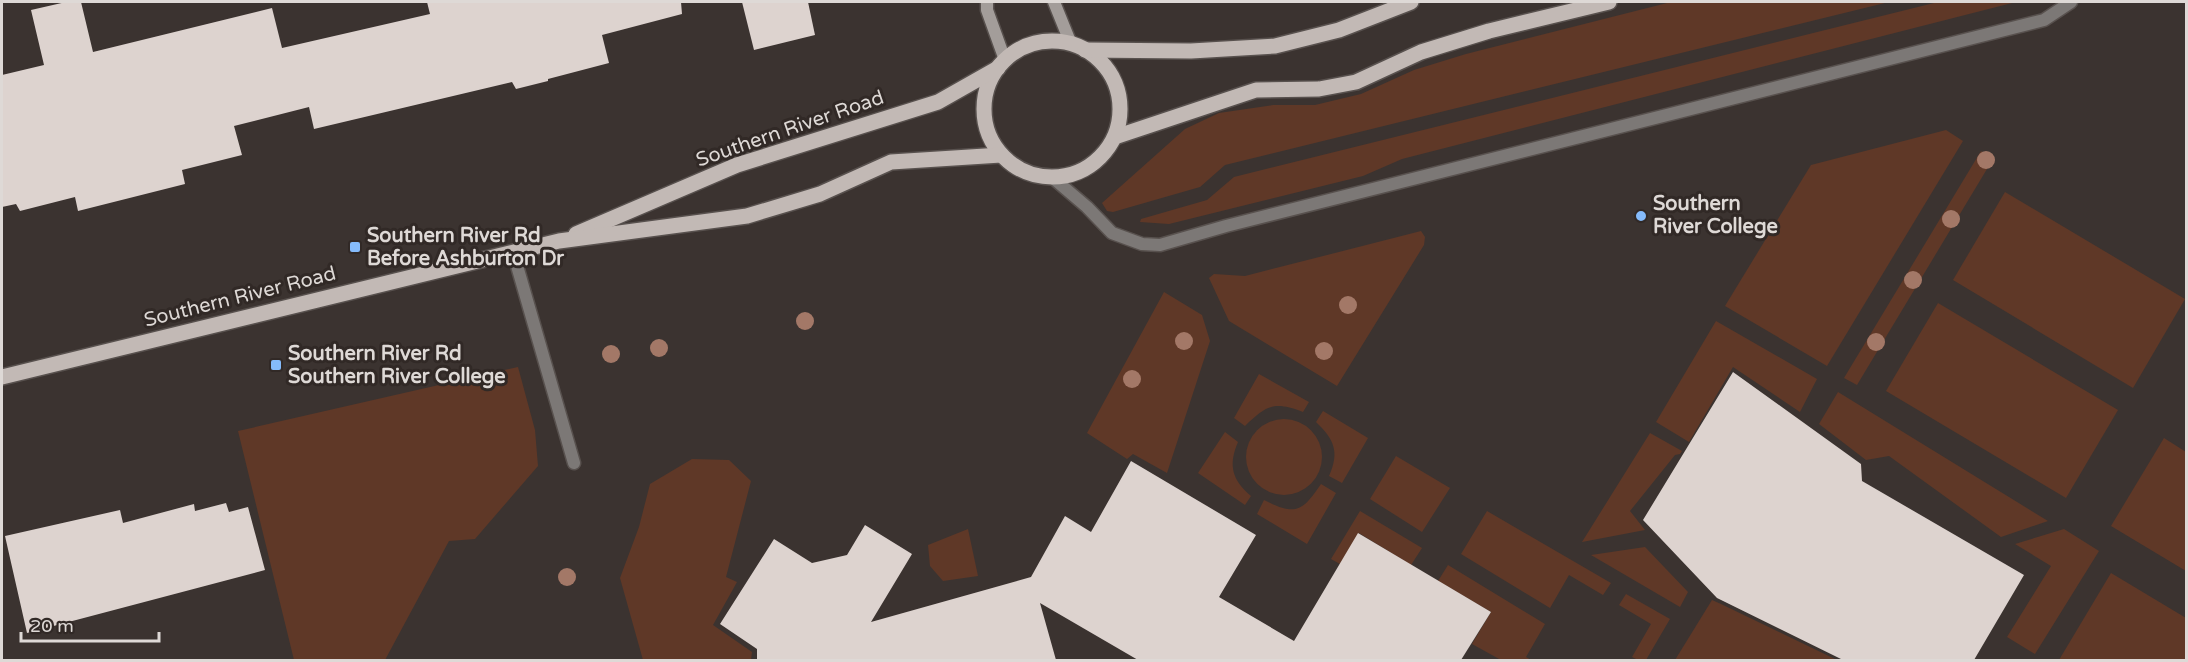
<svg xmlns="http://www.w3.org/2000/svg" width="2188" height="662" viewBox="0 0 2188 662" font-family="'Varela Round',sans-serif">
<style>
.green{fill:#5f3827}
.building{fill:#ddd3cf}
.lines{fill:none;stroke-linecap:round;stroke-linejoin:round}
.lane-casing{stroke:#58514e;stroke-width:15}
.secondary-casing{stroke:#58514e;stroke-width:15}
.primary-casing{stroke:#58514e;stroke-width:18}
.lane{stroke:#7c7876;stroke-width:12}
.secondary{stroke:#a39d9a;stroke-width:12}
.primary{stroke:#c2b9b5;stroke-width:15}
.tree{fill:#a37867}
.poi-dot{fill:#85bbfb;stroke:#312926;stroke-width:2}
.labels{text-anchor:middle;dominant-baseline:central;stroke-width:6;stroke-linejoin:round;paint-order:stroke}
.street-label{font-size:20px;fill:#ded9d6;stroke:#312926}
.poi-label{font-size:20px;font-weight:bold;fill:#ded9d6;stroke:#312926;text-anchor:start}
</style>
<rect width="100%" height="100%" fill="#3b3330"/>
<g class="green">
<polygon points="1671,2 1889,2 1225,165 1200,187 1113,212 1107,211 1102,203 1185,129 1219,113 1273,105 1315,105 1361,94 1414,70 1466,54"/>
<polygon points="1938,2 2016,2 1402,159 1363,176 1169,224 1140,222 1141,219 1207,200 1234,177"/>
<polygon points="1946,130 1963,141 1827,366 1725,306 1811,165"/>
<polygon points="1981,151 1993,159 1857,385 1844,378"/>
<polygon points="2005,192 2185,299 2133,388 1953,280"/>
<polygon points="1421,231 1425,237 1424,245 1337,386 1229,321 1209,278 1214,274 1245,276"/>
<polygon points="1164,292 1202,315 1210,341 1167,473 1133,454 1127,459 1087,433"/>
<polygon points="1938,303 2118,410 2066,498 1886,391"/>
<polygon points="1716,321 1817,379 1800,412 1733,367 1689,442 1656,422"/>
<polygon points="518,367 535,430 538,466 475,539 449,541 385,660 294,660 238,431"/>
<path d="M1259,374l50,28 -6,10c-29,-11 -36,-7 -58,14l-11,-8z"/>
<polygon points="1838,392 2048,521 2001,537 1889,456 1866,460 1819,424"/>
<path d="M1323,411l45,27 -26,45 -13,-7c11,-24 5,-37 -13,-54z"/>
<circle cx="1284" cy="457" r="38"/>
<path d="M1225,432l13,10c-10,23 -6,38 13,54l-6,9 -47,-32z"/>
<polygon points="1650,433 1682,451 1680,454 1675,455 1630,511 1645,530 1582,542"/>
<polygon points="2164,438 2186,452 2186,571 2111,526"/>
<polygon points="1396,456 1450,488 1422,532 1370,499"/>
<polygon points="692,459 729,460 751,481 726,577 737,582 713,625 752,652 751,660 643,660 620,578 639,527 650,484"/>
<path d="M1321,484l15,9 -29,51 -50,-30 7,-14c32,16 38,12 57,-16z"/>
<polygon points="1360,511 1422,548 1411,565 1359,533 1340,564 1331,559"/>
<polygon points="1487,511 1611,583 1603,595 1569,575 1550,608 1461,554"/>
<polygon points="968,529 978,576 943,581 930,566 928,545"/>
<polygon points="2064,529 2099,551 2035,654 2007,637 2051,566 2015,544"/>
<polygon points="1645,547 1688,592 1680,607 1591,555"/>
<polygon points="1448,565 1545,624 1526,657 1531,660 1501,660 1472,644 1491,612 1438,581"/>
<polygon points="2111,573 2186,618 2186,660 2059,660"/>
<polygon points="1626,594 1670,619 1646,660 1638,660 1632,657 1651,624 1619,605"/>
<polygon points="1712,600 1721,604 1837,660 1675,660"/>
</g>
<g class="building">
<polygon points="66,2 81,2 93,52 272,8 282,48 430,14 427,2 681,2 682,14 602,35 609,63 548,79 548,81 516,89 512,82 314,129 309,107 234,126 242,155 182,170 185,184 78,211 75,197 20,211 16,204 2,207 2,75 44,65 31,10"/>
<polygon points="742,2 808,2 815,35 754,50"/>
<polygon points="1733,372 1861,464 1862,481 2024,575 1974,660 1843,660 1717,598 1643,520"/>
<polygon points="1131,461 1256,535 1219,597 1294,641 1358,533 1491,612 1461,660 1138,660 1040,603 1056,660 757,660 757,649 720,624 774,539 812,563 847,555 865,525 912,554 871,622 1031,577 1065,516 1091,532"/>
<polygon points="226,503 229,512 248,507 265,570 27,633 5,536 120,510 123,523 194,504 195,511"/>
</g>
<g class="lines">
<g class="lane-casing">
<g id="lane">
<polyline points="1053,178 1087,207 1112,233 1142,244 1160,245 1226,226 2044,20 2071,2"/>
<polyline points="513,252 574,463"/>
</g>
</g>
<g class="secondary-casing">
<g id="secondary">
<polyline points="987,2 987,10 1005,60"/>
<polyline points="1054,2 1071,44"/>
</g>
</g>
<g class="primary-casing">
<g id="primary">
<circle cx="1052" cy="109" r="68"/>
<polyline points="1085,50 1191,51 1275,46 1339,30 1411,2"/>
<polyline points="1115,137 1256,90 1319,89 1356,82 1421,52 1489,31 1609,2"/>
<polyline points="576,234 737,165 938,102 998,68"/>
<polyline points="2,377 559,241 747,216 820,194 891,162 1001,155"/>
</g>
</g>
<use href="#lane" class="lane"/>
<use href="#secondary" class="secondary"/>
<use href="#primary" class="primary"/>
</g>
<g class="tree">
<circle cx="1986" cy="160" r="9"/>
<circle cx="1951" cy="219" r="9"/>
<circle cx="1913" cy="280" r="9"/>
<circle cx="1348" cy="305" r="9"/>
<circle cx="805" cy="321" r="9"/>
<circle cx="1184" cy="341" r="9"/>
<circle cx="1876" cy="342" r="9"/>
<circle cx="659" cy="348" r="9"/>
<circle cx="1324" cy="351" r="9"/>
<circle cx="611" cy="354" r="9"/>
<circle cx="1132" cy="379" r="9"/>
<circle cx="567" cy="577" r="9"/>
</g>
<g class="poi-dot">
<circle cx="1641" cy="216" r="6"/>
<rect x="349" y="241" width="12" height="12" rx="3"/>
<rect x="270" y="359" width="12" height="12" rx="3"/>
</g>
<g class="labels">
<g class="street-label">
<text transform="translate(790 129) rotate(-19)">Southern River Road</text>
<text transform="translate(240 297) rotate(-14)">Southern River Road</text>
</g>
<g class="poi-label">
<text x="1653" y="204">Southern<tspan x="1653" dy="23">River College</tspan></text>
<text x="367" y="236">Southern River Rd<tspan x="367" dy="23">Before Ashburton Dr</tspan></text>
<text x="288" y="354">Southern River Rd<tspan x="288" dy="23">Southern River College</tspan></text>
</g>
</g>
<rect width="2188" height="662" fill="none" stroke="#ded9d6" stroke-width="6"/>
<path d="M21 632v9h138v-9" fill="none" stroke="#ded9d6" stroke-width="3"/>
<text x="30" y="632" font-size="18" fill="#ded9d6" stroke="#312926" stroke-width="4.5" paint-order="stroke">20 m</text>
</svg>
